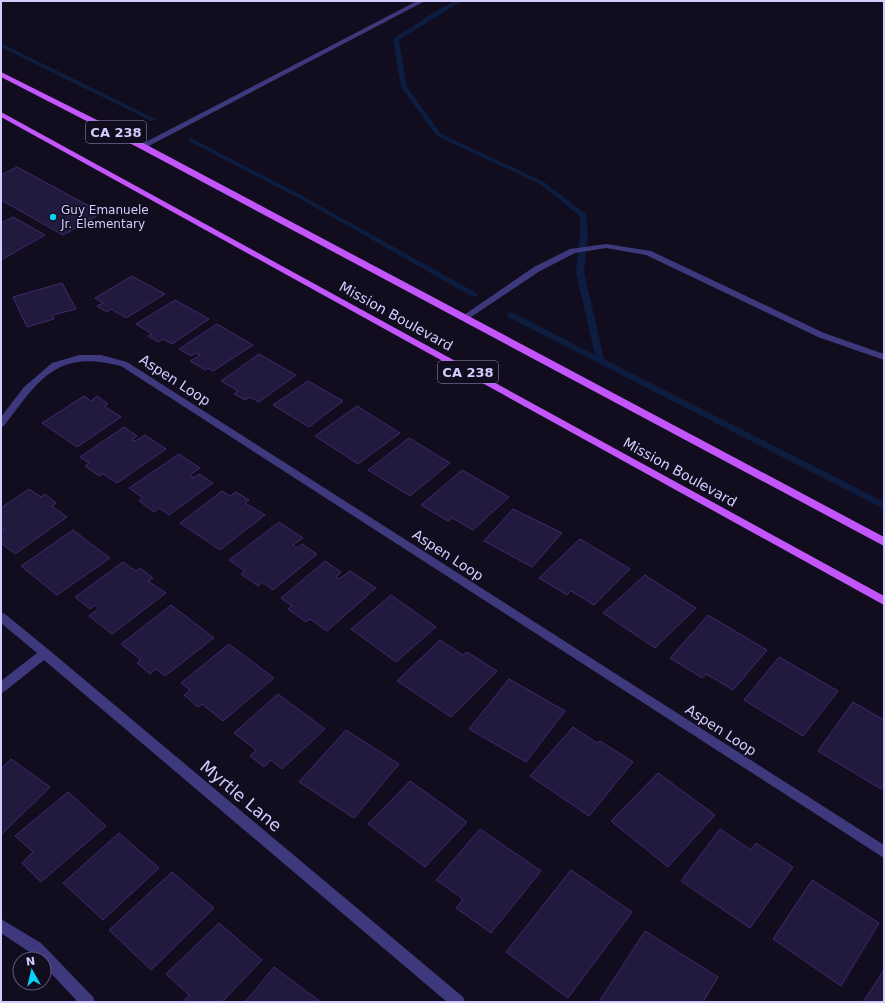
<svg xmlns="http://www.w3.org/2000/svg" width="885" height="1003" viewBox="0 0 885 1003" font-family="'DejaVu Sans',sans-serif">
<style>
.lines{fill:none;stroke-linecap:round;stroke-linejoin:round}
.stream{fill:#0c1d3f;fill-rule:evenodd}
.building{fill:#22193f;stroke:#3b2c6b}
.service{fill:#3e397d;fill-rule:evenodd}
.minor{fill:#3e397d;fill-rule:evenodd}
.primary{fill:#c356fb;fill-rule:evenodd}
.poi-dot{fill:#05d0f0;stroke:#110d1f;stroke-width:1.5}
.labels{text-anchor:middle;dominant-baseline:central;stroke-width:3;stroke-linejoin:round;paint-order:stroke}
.far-poi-label{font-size:12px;fill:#d3ccfe;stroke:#110d1f;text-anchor:start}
.shield{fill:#110d1f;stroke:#9993bb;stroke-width:1}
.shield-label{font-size:13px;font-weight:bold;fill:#d3ccfe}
.street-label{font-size:14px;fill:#d3ccfe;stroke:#110d1f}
.near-street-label{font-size:17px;fill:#d3ccfe;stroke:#110d1f}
</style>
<rect width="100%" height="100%" fill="#110d1f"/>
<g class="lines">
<g class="stream">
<polygon points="455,1 462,1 399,40 407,87 441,134 544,182 586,214 588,234 584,272 604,359 884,502 884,509 508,317 507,315 508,313 514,313 595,355 576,272 580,234 580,216 540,184 437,136 401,87 393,39 433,13"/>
<polygon points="1,43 155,119 156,120 151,121 1,47"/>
<polygon points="191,138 308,199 478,294 477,296 471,296 304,201 189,141 188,140"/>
</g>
</g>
<g class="building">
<polygon points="17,167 102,213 63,235 1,200 1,175"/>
<polygon points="13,217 45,235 1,260 1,223"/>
<polygon points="132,276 165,294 126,318 111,309 107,312 97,306 103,303 95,298"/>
<polygon points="62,283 76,309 53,315 54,319 27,327 13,297"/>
<polygon points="175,300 209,319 172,344 163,339 158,342 148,336 152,334 136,324"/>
<polygon points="217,324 253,345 213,371 208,368 205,370 190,361 200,355 196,353 191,356 179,349"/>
<polygon points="259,354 296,375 259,402 250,397 245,400 234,394 238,391 221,381"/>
<polygon points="308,381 343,401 309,427 273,405"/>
<polygon points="84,396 91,401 97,396 108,404 104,406 121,417 77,447 42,423"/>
<polygon points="357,406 400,433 358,464 315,436"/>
<polygon points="124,427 137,436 132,440 135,441 145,435 166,449 117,483 103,474 99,476 85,466 89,463 80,457"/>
<polygon points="409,438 450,463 410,496 368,470"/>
<polygon points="179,454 200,468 190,475 194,478 199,474 213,483 169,515 159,508 154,512 139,501 143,498 129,488"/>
<polygon points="462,470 509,497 473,530 452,518 448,521 421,505"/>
<polygon points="29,489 41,497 45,494 56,503 52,506 67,517 15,554 1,543 1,532 4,530 1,528 1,508"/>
<polygon points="222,491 230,496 236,492 249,500 245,503 265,515 220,550 180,523"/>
<polygon points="513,509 562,533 532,567 484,541"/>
<polygon points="279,522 303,538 293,545 297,548 302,544 317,554 273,590 262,582 258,586 241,574 245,571 229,560"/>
<polygon points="73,530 110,558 57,595 21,566"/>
<polygon points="580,539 630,569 594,605 571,591 567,595 539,578"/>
<polygon points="325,561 341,572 336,577 339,579 350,571 376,588 327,631 310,619 306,622 288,609 292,606 281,598"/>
<polygon points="123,562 136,571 140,568 153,578 148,581 166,593 112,634 89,616 99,608 95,605 90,609 75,597"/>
<polygon points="645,575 696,608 655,648 603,613"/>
<polygon points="391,595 436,627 396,662 351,629"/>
<polygon points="171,605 214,638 165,676 156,669 150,674 137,663 141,660 121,644"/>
<polygon points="708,615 767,650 733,690 706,674 702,678 670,658"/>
<polygon points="440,640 463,655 467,652 497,671 451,717 397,681"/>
<polygon points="229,644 274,678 223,721 202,704 198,707 184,695 190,690 181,683"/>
<polygon points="779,657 838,691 803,736 744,700"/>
<polygon points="509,679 565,711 526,762 469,729"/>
<polygon points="278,694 325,729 282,769 271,760 264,767 250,756 256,750 234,733"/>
<polygon points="853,702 884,720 884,785 881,789 818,751"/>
<polygon points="573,727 597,743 600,741 633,762 589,816 530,776"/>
<polygon points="346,730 399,764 354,818 299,782"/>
<polygon points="11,759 50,787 1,835 1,769"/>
<polygon points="658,773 715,815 668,867 611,821"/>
<polygon points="410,781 467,822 425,867 368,824"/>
<polygon points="68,792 106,826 41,882 22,863 33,852 15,836"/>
<polygon points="480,829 541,871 491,933 456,908 463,899 436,880"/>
<polygon points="720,829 751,850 756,843 793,867 750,928 681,881"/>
<polygon points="119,833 159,868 103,920 63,883"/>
<polygon points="571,870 632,912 568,998 506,952"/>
<polygon points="172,872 214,908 151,970 109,930"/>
<polygon points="812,880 879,923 841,986 773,939"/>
<polygon points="219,923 262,960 222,1002 183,1002 189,995 166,974"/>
<polygon points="645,931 718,977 703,1002 599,1002"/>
<polygon points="274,967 321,1002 245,1002"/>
<polygon points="884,970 884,1002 863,1002"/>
</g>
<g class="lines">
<g class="service">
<polygon points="417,1 425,1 145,148 142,148 138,146"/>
<polygon points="606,244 651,251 824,333 884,354 884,360 818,337 646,255 606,248 575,253 540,271 468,319 462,319 461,317 534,267 570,249"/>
</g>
<g class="minor">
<path d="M79,355h22l26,7 757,483v13l-763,-492c-64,-17 -82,13 -117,60l-3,1v-10l23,-30 28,-24z"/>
<polygon points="1,613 5,614 49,650 463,997 465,1002 447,1002 44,660 5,691 1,693 1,681 37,653 1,623"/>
<polygon points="1,919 41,943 93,997 95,1002 78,1002 44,966 44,959 37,959 31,953 1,933"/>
</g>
<g class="primary">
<polygon points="1,72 145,144 884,537 884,546 139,148 1,77"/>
<polygon points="1,112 884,596 884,605 1,117"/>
</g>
</g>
<circle class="poi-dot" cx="53" cy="217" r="4"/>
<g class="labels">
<g class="far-poi-label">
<text x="61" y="210">Guy Emanuele<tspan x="61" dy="14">Jr. Elementary</tspan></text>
</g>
<g class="shield">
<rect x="86" y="121" width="60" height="22" rx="3"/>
<rect x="438" y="361" width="60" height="22" rx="3"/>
</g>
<g class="shield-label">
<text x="116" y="132">CA 238</text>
<text x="468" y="372">CA 238</text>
</g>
<g class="street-label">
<text transform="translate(396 316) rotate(29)">Mission Boulevard</text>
<text transform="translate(175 380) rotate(33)">Aspen Loop</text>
<text transform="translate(680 472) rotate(29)">Mission Boulevard</text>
<text transform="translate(448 555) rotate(33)">Aspen Loop</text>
<text transform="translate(721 730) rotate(33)">Aspen Loop</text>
</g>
<g class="near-street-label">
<text transform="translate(241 796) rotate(40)">Myrtle Lane</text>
</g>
</g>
<rect width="885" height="1003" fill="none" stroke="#d3ccfe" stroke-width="4"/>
<g transform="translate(32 971) rotate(352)"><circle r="19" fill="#110d1f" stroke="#5f5978"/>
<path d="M0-3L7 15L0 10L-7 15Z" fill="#05d0f0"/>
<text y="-6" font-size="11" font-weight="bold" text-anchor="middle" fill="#d3ccfe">N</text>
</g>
</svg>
